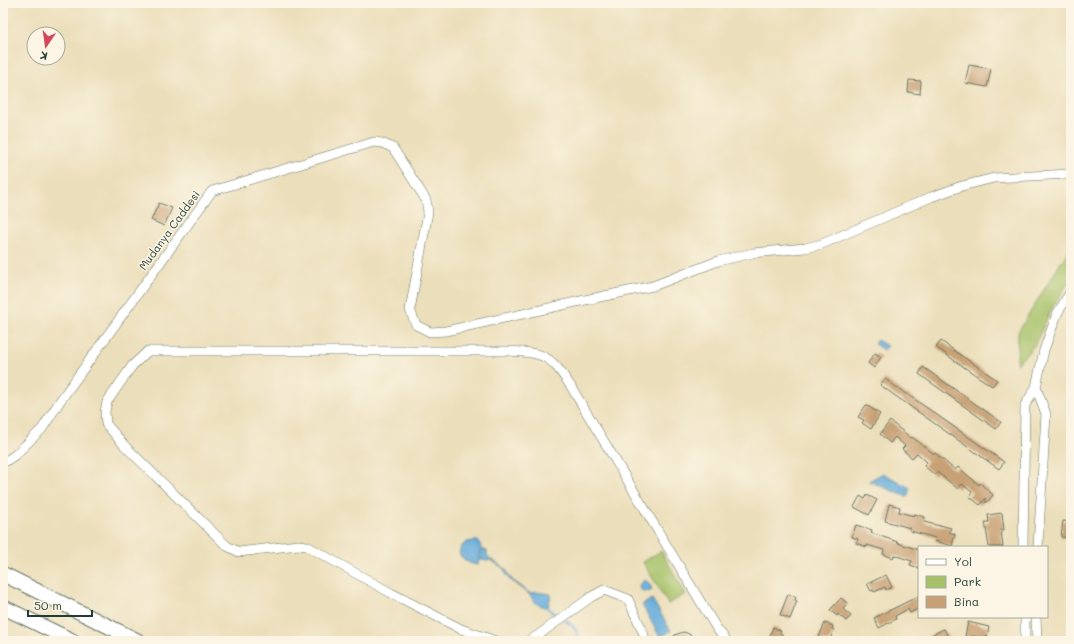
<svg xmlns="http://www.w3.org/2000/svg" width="1074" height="644" viewBox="0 0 1074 644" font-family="Mali,sans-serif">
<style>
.green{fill:#a6c168;stroke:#627f4e}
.water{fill:#64aada;stroke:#427487}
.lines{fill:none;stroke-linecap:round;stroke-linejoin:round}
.stream{stroke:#64aada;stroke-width:2.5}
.building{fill:#c8a075}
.minor-casing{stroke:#667563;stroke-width:10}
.highway-casing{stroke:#667563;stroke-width:16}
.minor{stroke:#fff;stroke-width:9}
.highway{stroke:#fff;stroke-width:14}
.labels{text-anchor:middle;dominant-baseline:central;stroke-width:3;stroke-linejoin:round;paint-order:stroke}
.street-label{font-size:11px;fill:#1f3d34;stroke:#fcf5e5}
</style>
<rect width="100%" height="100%" fill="#fcf5e5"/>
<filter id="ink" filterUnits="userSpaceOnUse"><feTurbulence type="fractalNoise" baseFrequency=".025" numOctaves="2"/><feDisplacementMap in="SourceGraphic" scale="8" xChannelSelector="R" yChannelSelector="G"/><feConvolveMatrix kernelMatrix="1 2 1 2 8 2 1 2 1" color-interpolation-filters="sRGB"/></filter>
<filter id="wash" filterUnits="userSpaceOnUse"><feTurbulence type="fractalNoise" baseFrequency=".012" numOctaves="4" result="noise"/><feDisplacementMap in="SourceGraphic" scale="16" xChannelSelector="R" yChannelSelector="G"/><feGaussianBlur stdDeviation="0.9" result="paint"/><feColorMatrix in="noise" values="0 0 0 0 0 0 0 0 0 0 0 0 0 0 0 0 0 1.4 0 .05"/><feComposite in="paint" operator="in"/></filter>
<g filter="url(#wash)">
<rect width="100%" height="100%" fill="#ebdeba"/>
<g class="green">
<polygon points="1071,246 1071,278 1051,310 1034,346 1017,364 1018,332"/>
<polygon points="661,551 686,594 668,604 643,562"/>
</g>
<g class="water">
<polygon points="877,340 887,346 884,350 874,344"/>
<polygon points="883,473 910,488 907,497 869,481"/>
<path d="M474,541h4l3,5 -3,19h-1c-8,-1 -13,-5 -18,-11l2,-7 6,-5z"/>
<path d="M482,549l5,2v4l3,4 15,9 6,11 20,15 4,-2 16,2 -3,14c-7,-2 -14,-4 -17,-12l-22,-17 -6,-11 -13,-8 -2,1 -8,-1z"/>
<path d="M645,580c4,2 6,6 7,10 -4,3 -9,2 -12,-1l-1,-4z"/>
<polygon points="652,599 671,631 660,637 642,605"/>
</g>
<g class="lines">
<g class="stream">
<polyline points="548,608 552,612 556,615"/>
<polyline points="566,621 574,627 581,641"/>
</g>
</g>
<g id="blocks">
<g class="building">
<polygon points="969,65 991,69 987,87 965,83"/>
<polygon points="909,80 921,81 920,94 908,92"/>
<polygon points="159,203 172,208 164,226 151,220"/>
<polygon points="941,341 962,356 997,380 992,386 955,361 936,347"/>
<polygon points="875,353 881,357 874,368 868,363"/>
<polygon points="923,367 1001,422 996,429 919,374"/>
<polygon points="885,379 906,394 907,394 1004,462 999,469 880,385"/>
<polygon points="866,405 880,414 871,429 862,423 864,420 858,417"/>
<polygon points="890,421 911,438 912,437 934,454 935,453 955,470 958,467 979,485 980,483 993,495 986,503 986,498 980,505 969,496 972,492 962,484 958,489 937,472 935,475 924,466 927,462 917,453 912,458 902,449 905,446 895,437 890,443 880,434"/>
<polygon points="867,495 877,500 869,515 854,507 860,496 865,499"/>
<polygon points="889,504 900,507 899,512 914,516 914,514 925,517 924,522 940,526 940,525 951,528 949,532 955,534 952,546 935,541 936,538 910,531 910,528 885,521"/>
<polygon points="1002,513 1004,530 1001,530 1003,547 989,547 985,522 989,522 988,515"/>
<polygon points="1063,521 1071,522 1071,538 1061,537"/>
<polygon points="856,525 872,530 871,533 898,542 898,543 919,550 919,568 910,565 912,561 894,555 893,558 883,554 884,550 867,545 867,547 856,543 858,539 852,537"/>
<polygon points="886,575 892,587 886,590 885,587 874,592 873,590 871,591 867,584"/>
<polygon points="788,594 796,597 795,600 797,601 790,619 780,615"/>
<polygon points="919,596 919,608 910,613 908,609 895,616 896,619 879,628 874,618"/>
<polygon points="841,598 848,604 843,609 851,616 846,621 838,614 837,616 830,610"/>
<polygon points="968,622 989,627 987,637 984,636 983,638 972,636 971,641 964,641"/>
<polygon points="825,623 833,626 832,629 834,630 829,641 817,641"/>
<polygon points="773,627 781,631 780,633 783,635 780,641 768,641"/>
<polygon points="944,629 950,641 919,641"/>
<polygon points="683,632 687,633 700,641 670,641 675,635"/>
</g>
</g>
</g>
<g filter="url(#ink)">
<use href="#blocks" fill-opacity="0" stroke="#667563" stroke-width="1"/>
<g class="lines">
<g class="minor-casing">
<g id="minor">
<polyline points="1036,387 1046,414 1038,547"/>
<polyline points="3,463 15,455 42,429 60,401 212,191 374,142 382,143 393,148 426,200 428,212 410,310 416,325 430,332 446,331 585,300 653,286 718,261 753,253 805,248 822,244 931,197 962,186 994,178 1071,174"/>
<polyline points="1023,547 1025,405 1036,387 1044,350 1057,314 1071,291"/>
<polyline points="1025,617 1025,641"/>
<polyline points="1036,617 1037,641"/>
<path d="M496,641l-35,-12 -70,-36 -84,-47 -9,-1 -59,7 -12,-6 -102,-100 -19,-22 -1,-12 2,-10 25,-36 16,-15h363c8,1 17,1 25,3 16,3 25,18 34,31l147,244 10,12"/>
<polyline points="528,641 537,636 591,597 604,590 628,599 643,632 645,641"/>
</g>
</g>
<g class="highway-casing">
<g id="highway">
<polyline points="3,574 138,641"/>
<polyline points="3,607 73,641"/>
</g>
</g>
<use href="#minor" class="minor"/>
<use href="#highway" class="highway"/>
</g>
</g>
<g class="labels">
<g class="street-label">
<text transform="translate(169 230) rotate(-54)">Mudanya Caddesi</text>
</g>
</g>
<rect width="1074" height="644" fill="none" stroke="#fcf5e5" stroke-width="16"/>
<rect x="918" y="546" width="130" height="72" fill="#fcf5e5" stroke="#a4ab9e"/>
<rect x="926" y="559" width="20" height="6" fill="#ffffff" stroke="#a4ab9e"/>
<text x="954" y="566" font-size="12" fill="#1f3d34">Yol</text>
<rect x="926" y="576" width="20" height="12" fill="#a6c168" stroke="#a4ab9e"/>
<text x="954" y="586" font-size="12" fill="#1f3d34">Park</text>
<rect x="926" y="596" width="20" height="12" fill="#c8a075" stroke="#a4ab9e"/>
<text x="954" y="606" font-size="12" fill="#1f3d34">Bina</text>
<g transform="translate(46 46) rotate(193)"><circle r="19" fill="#fcf5e5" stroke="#a4ab9e"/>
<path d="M0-3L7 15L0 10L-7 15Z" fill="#d1495b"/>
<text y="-6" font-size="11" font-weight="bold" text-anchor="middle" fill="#1f3d34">K</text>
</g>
<path d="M28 610v6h64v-6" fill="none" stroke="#1f3d34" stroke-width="2"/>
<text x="34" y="610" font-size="12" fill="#1f3d34" stroke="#fcf5e5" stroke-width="3" paint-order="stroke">50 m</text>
</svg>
